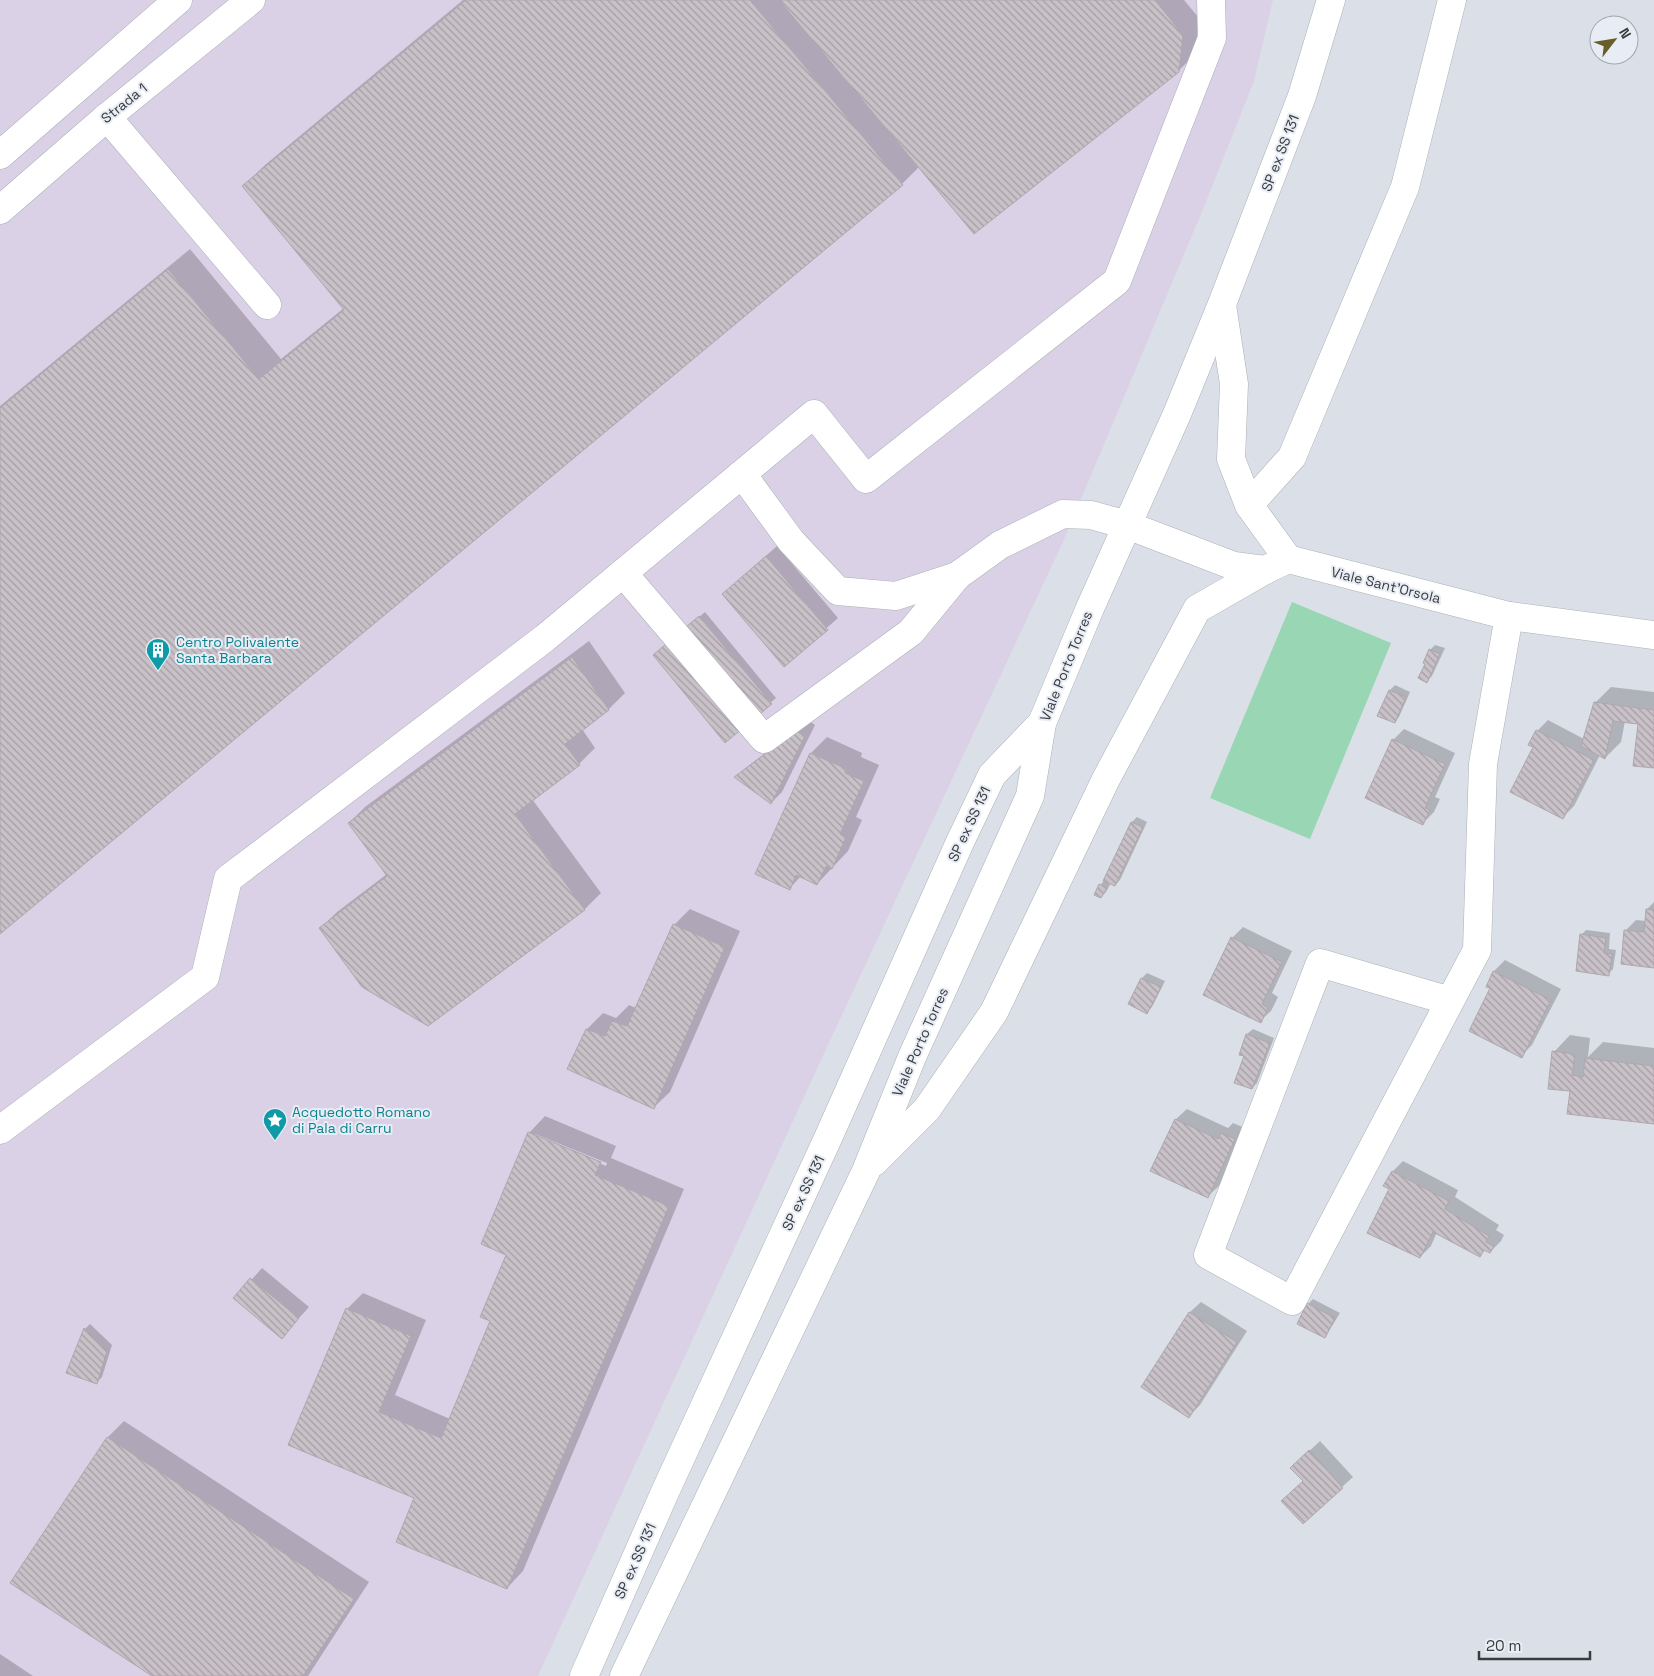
<svg xmlns="http://www.w3.org/2000/svg" width="1654" height="1676" viewBox="0 0 1654 1676" font-family="'Space Grotesk',sans-serif">
<style>
.commercial{fill:#dbd1e6}
.green{fill:#99d6b3}
.shadow{fill:#0003;fill-rule:evenodd}
.building{fill:url(#building-back-hatch);stroke:#aea7ad}
.lines{fill:none;stroke-linecap:round;stroke-linejoin:round}
.minor-casing{stroke:#abb1b8;stroke-width:29}
.major-casing{stroke:#abb1b8;stroke-width:29}
.minor{stroke:#fff;stroke-width:28}
.major{stroke:#fff;stroke-width:28}
.labels{text-anchor:middle;dominant-baseline:central;stroke-width:4;stroke-linejoin:round;paint-order:stroke}
.street-label{font-size:14px;fill:#393b3e;stroke:#e8edf5}
.culture-label{font-size:14px;fill:#0d838f;stroke:#e8edf5;text-anchor:start}
</style>
<defs>
<pattern id="building-back-hatch" width="6" height="6" patternUnits="userSpaceOnUse" patternTransform="scale(1.25)"><rect width="6" height="6" fill="#c9c1c8"/><path d="M-1 5l2 2M0 0l6 6M5-1l2 2" fill="none" stroke="#a49ea4"/></pattern>
</defs>
<rect width="100%" height="100%" fill="#dbe0e8"/>
<polygon class="commercial" points="0,0 1273,0 1254,81 1204,207 1063,542 828,1045 538,1676 0,1676"/>
<polygon class="green" points="1292,602 1391,643 1310,839 1210,798"/>
<g class="shadow">
<polygon points="463,0 1184,0 1199,18 1195,55 1178,71 920,166 902,184 0,933 0,406 190,249 281,359 344,308 243,186 265,165"/>
<polygon points="777,546 838,618 784,666 723,594"/>
<polygon points="705,612 776,698 725,741 659,650"/>
<polygon points="589,641 625,693 609,709 582,729 595,748 579,764 532,799 601,893 585,909 428,1024 321,928 337,912 387,874 349,823 365,807"/>
<polygon points="1435,645 1445,648 1432,676 1427,681 1426,663 1430,650"/>
<polygon points="1395,685 1410,692 1399,717 1394,722 1379,715 1390,690"/>
<polygon points="1611,687 1654,692 1654,767 1639,723 1625,721 1621,742 1605,758 1600,755 1574,806 1563,817 1535,747 1537,731 1548,720 1584,739 1595,703"/>
<polygon points="808,720 815,725 782,792 771,803 736,777 747,767"/>
<polygon points="1404,729 1455,753 1435,797 1440,799 1434,812 1423,823 1393,740"/>
<polygon points="827,737 862,753 861,757 879,765 856,817 862,820 848,851 817,884 801,876 790,888 757,874 811,753"/>
<polygon points="1137,817 1147,822 1120,880 1115,885 1111,883 1106,892 1101,897 1100,885 1104,881 1132,822"/>
<polygon points="1654,902 1654,967 1626,930 1636,920 1646,921 1647,909"/>
<polygon points="690,909 740,931 670,1092 653,1108 587,1029 603,1013 616,1018 629,1005 636,1008 674,925"/>
<polygon points="1243,927 1292,951 1272,993 1278,997 1271,1011 1260,1021 1232,938"/>
<polygon points="1586,930 1610,933 1609,949 1616,950 1613,969 1608,974 1581,935"/>
<polygon points="1505,960 1561,989 1532,1045 1521,1056 1491,988 1487,986 1494,971"/>
<polygon points="1147,973 1165,981 1152,1007 1147,1012 1130,1004 1142,978"/>
<polygon points="1253,1029 1274,1038 1257,1083 1252,1088 1246,1056 1240,1054 1247,1034"/>
<polygon points="1570,1035 1590,1038 1588,1057 1603,1042 1654,1048 1654,1122 1571,1090 1554,1052"/>
<polygon points="1187,1109 1228,1128 1233,1123 1245,1128 1219,1186 1208,1196 1176,1119"/>
<path d="M545,1116l71,30 -5,12 73,31 -161,382 -16,17 -91,-91 -126,-53 57,-135 16,-16 63,27 -31,75 55,24 41,-99 17,-66 21,-121zM535,1134l72,29 -1,3 -71,-30z"/>
<polygon points="1403,1161 1458,1190 1455,1197 1499,1225 1496,1230 1504,1235 1501,1241 1490,1252 1486,1249 1479,1256 1437,1232 1431,1246 1420,1257 1391,1188 1385,1186 1393,1171"/>
<polygon points="262,1268 309,1307 282,1337 235,1298"/>
<polygon points="1313,1299 1340,1313 1329,1331 1324,1336 1308,1304"/>
<polygon points="1201,1302 1247,1331 1200,1405 1189,1416 1143,1387 1190,1312"/>
<polygon points="90,1324 112,1345 102,1377 97,1382 68,1372 85,1329"/>
<polygon points="124,1421 369,1582 308,1676 154,1676 108,1437"/>
<polygon points="1320,1441 1353,1477 1342,1487 1305,1480 1303,1457"/>
<polygon points="0,1654 33,1676 0,1676"/>
</g>
<g class="building">
<polygon points="466,0 750,0 903,185 0,934 0,408 168,269 259,379 344,310 242,186"/>
<polygon points="779,0 1155,0 1183,35 1179,72 974,234"/>
<polygon points="766,556 828,630 784,667 722,594"/>
<polygon points="699,616 772,704 725,743 653,655"/>
<polygon points="1429,649 1440,654 1427,683 1418,678 1425,664 1423,663"/>
<polygon points="572,657 609,710 565,744 580,765 515,814 585,910 428,1026 362,987 319,928 387,876 348,823"/>
<polygon points="1389,690 1406,697 1395,723 1377,716"/>
<polygon points="1594,702 1654,710 1654,768 1633,766 1638,724 1613,721 1605,759 1581,746"/>
<polygon points="1536,730 1594,760 1563,819 1510,792 1533,747 1528,745"/>
<polygon points="796,731 805,736 771,804 734,777"/>
<polygon points="1392,739 1445,764 1425,808 1430,810 1423,825 1365,798"/>
<polygon points="810,753 847,769 845,773 864,781 840,834 846,837 832,869 826,866 817,885 796,875 790,890 755,874"/>
<polygon points="1131,822 1143,827 1115,886 1103,881"/>
<polygon points="1099,884 1107,888 1101,898 1094,895"/>
<polygon points="1646,909 1654,910 1654,968 1621,964 1624,930 1644,932"/>
<polygon points="673,924 725,947 654,1109 567,1069 586,1029 605,1036 612,1021 627,1026"/>
<polygon points="1580,934 1606,938 1604,953 1612,954 1609,976 1576,971"/>
<polygon points="1231,937 1282,962 1262,1004 1268,1008 1261,1023 1203,995"/>
<polygon points="1493,971 1551,1000 1522,1058 1469,1031 1490,988 1486,987"/>
<polygon points="1141,978 1161,987 1147,1014 1128,1004"/>
<polygon points="1246,1034 1270,1043 1252,1089 1234,1083 1244,1056 1239,1055"/>
<polygon points="1552,1051 1575,1054 1572,1075 1583,1077 1585,1058 1654,1066 1654,1124 1567,1114 1570,1091 1548,1089"/>
<polygon points="1175,1119 1218,1139 1221,1133 1235,1139 1208,1198 1150,1171"/>
<polygon points="528,1132 601,1162 595,1175 669,1206 507,1589 396,1542 414,1498 288,1445 346,1308 411,1336 379,1412 441,1438 490,1321 480,1317 506,1255 481,1244"/>
<polygon points="1392,1171 1449,1201 1445,1209 1489,1236 1486,1242 1494,1246 1490,1253 1484,1250 1480,1257 1433,1232 1420,1258 1367,1233 1389,1189 1383,1186"/>
<polygon points="250,1278 299,1318 282,1339 233,1298"/>
<polygon points="1307,1303 1335,1318 1325,1338 1297,1324"/>
<polygon points="1189,1312 1237,1342 1189,1418 1141,1387"/>
<polygon points="84,1328 107,1351 97,1384 66,1373"/>
<polygon points="107,1437 354,1599 303,1676 152,1676 10,1583"/>
<polygon points="1309,1450 1343,1488 1303,1524 1281,1501 1303,1481 1290,1468"/>
</g>
<g class="lines">
<g class="minor-casing">
<g id="minor">
<polyline points="107,117 267,305"/>
<polyline points="0,155 178,0"/>
<polyline points="0,210 107,117 251,0"/>
<polyline points="742,474 791,541 838,591 896,596 957,576 1000,545 1063,514 1091,515 1127,525 1234,566 1265,570 1288,559 1509,616 1654,635"/>
<polyline points="1249,505 1292,457 1405,187 1452,0"/>
<polyline points="623,573 764,739 911,632 957,576"/>
<polyline points="1450,1001 1320,963 1208,1255 1292,1301 1477,950 1483,764 1509,616"/>
<polyline points="0,1130 205,977 228,879 545,638 814,414 866,479 1117,281 1212,38 1211,0"/>
</g>
</g>
<g class="major-casing">
<g id="major">
<polyline points="1222,305 1234,384 1231,459 1249,505 1288,559"/>
<polyline points="874,1162 927,1109 994,1012 1106,779 1197,609 1265,570"/>
<polyline points="584,1676 665,1492 828,1138 960,842 992,775 1042,723"/>
<polyline points="624,1676 866,1171 912,1057 1030,796 1042,723 1090,608 1177,414 1222,304 1302,96 1331,0"/>
</g>
</g>
<use href="#minor" class="minor"/>
<use href="#major" class="major"/>
</g>
<defs>
<g id="building-pin" transform="scale(1.25)"><path d="M0 17L-7.5 6A9.5 9.5 0 1 1 7.5 6Z" fill="#0f9aa8" stroke="#e8edf5"/><path d="M-4-6H4V6H1V3H-1V6H-4ZM-2.5-4.3h1.7v1.8h-1.7ZM.8-4.3h1.7v1.8H.8ZM-2.5-1h1.7V.8h-1.7ZM.8-1h1.7V.8H.8Z" fill="#fff"/></g>
<g id="sight-pin" transform="scale(1.25)"><path d="M0 17L-7.5 6A9.5 9.5 0 1 1 7.5 6Z" fill="#0f9aa8" stroke="#e8edf5"/><path d="M0-6L1.8-2.2L6-1.7L2.9 1.2L3.7 5.4L0 3.3L-3.7 5.4L-2.9 1.2L-6-1.7L-1.8-2.2Z" fill="#fff"/></g>
</defs>
<g fill-rule="evenodd">
<use href="#building-pin" x="158" y="650"/>
<use href="#sight-pin" x="275" y="1120"/>
</g>
<g class="labels">
<g class="street-label">
<text transform="translate(124 103) rotate(-39)">Strada 1</text>
<text transform="translate(1280 153) rotate(-69)">SP ex SS 131</text>
<text transform="translate(1386 585) rotate(14)">Viale Sant'Orsola</text>
<text transform="translate(1066 666) rotate(-68)">Viale Porto Torres</text>
<text transform="translate(969 824) rotate(-65)">SP ex SS 131</text>
<text transform="translate(920 1042) rotate(-66)">Viale Porto Torres</text>
<text transform="translate(803 1193) rotate(-65)">SP ex SS 131</text>
<text transform="translate(635 1561) rotate(-66)">SP ex SS 131</text>
</g>
<g class="culture-label">
<text x="176" y="642">Centro Polivalente<tspan x="176" dy="16">Santa Barbara</tspan></text>
<text x="292" y="1112">Acquedotto Romano<tspan x="292" dy="16">di Pala di Carru</tspan></text>
</g>
</g>
<g transform="translate(1614 40) rotate(59)"><circle r="24" fill="#e8edf5" stroke="#a2a6ac"/>
<path d="M0-4L9 19L0 12L-9 19Z" fill="#695d2a"/>
<text y="-8" font-size="14" font-weight="bold" text-anchor="middle" fill="#393b3e">N</text>
</g>
<path d="M1479 1651v8h111v-8" fill="none" stroke="#393b3e" stroke-width="2.5"/>
<text x="1486" y="1651" font-size="15" fill="#393b3e" stroke="#e8edf5" stroke-width="4" paint-order="stroke">20 m</text>
</svg>
